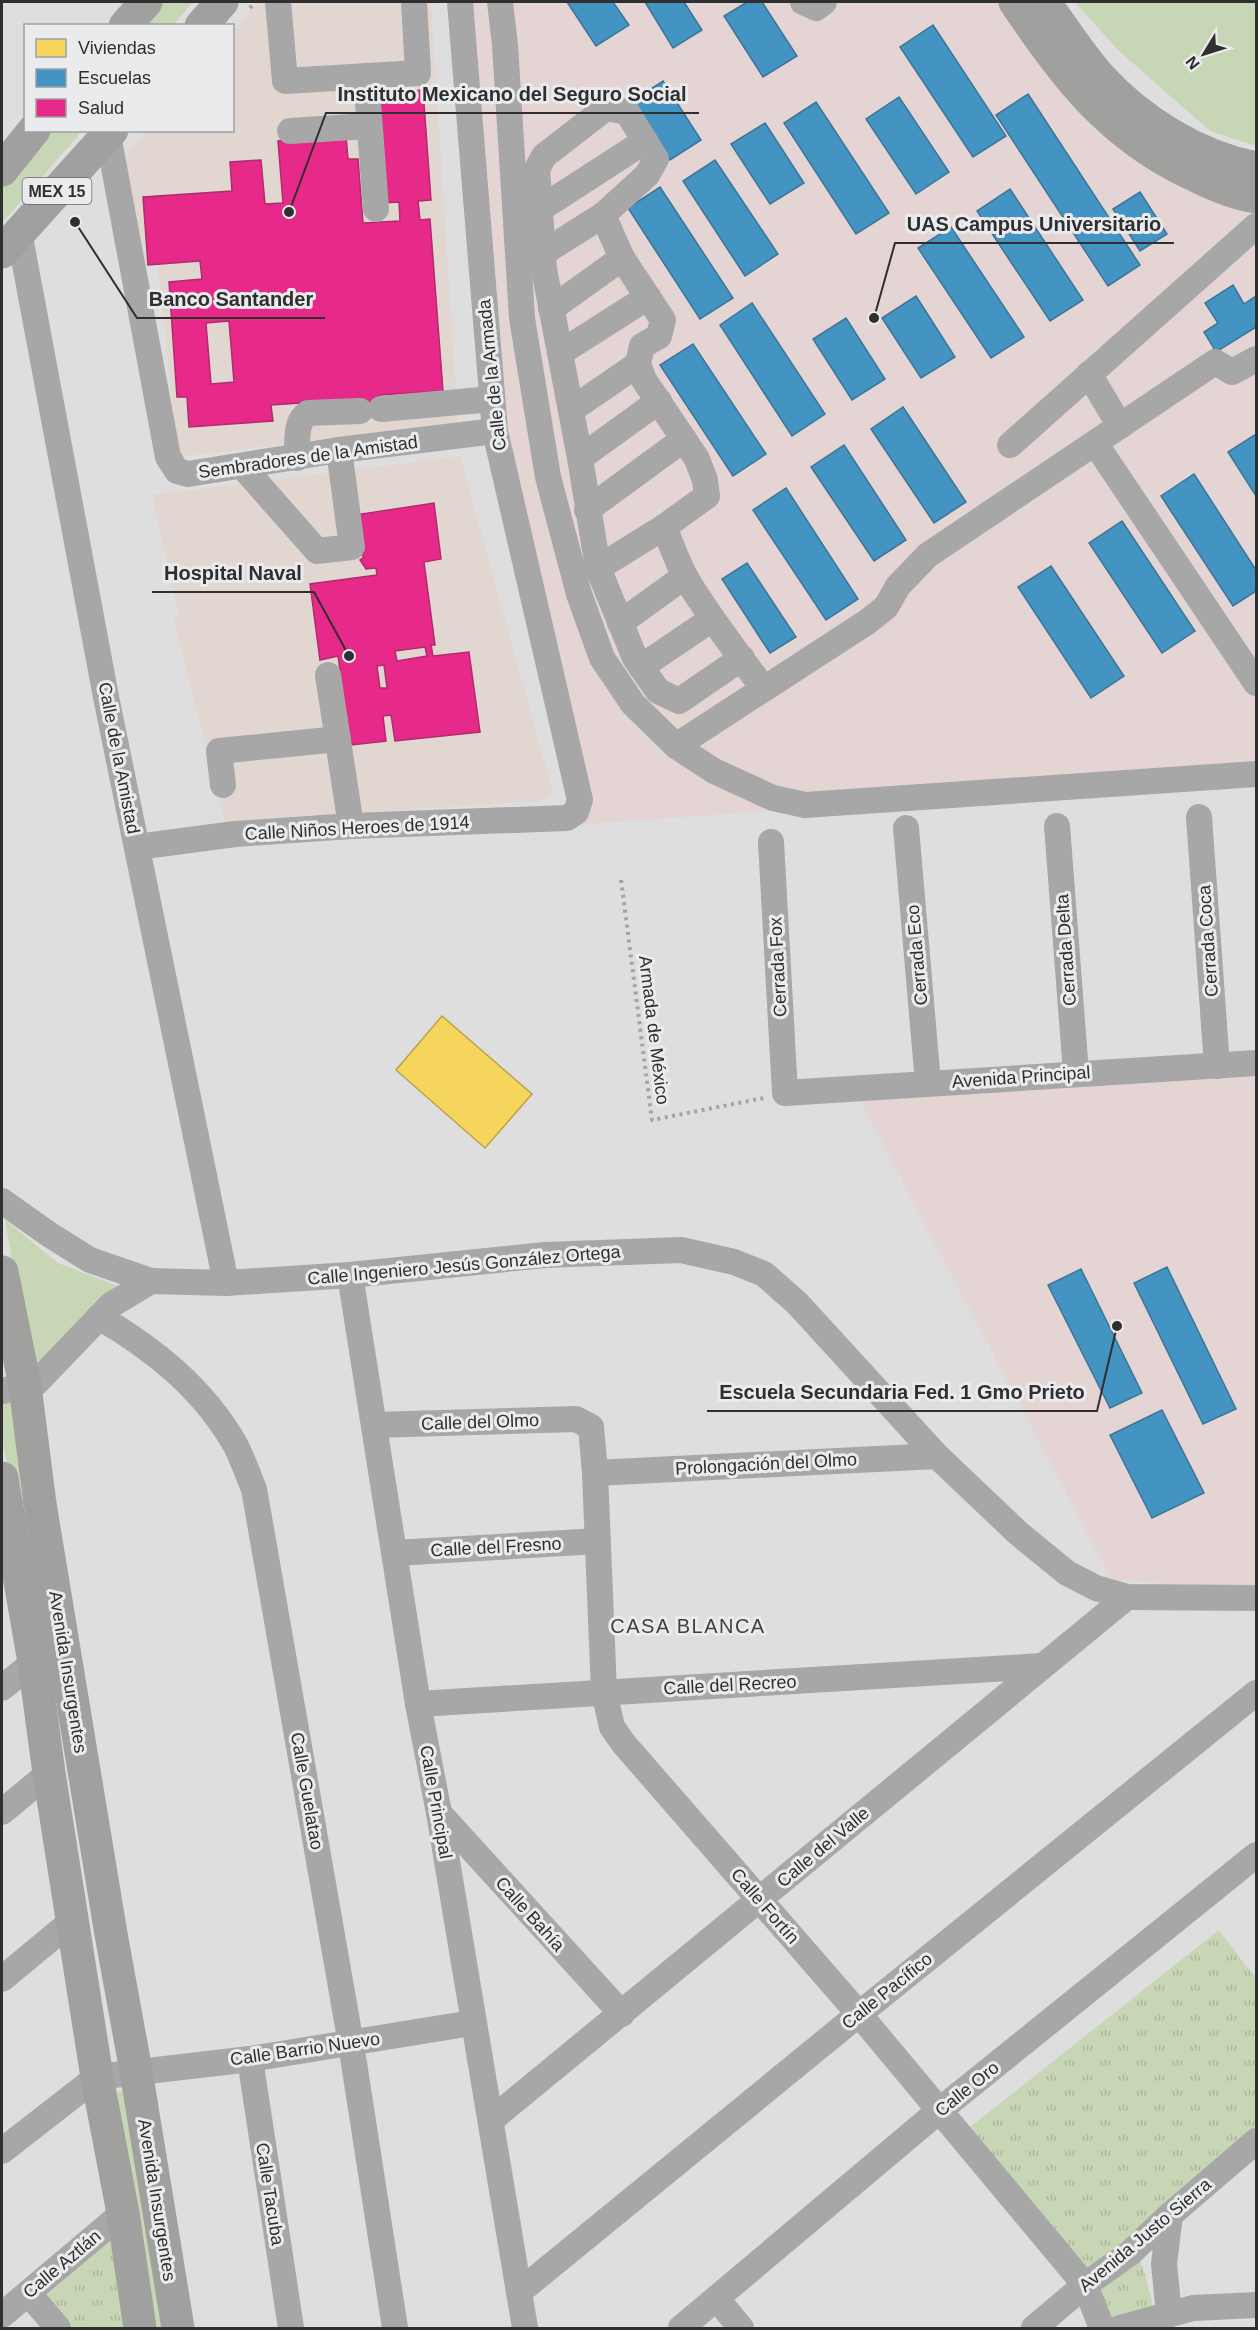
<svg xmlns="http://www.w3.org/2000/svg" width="1258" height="2330" viewBox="0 0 1258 2330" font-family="Helvetica,sans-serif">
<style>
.education{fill:#e4d5d4}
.medical{fill:#e2d6d0}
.green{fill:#c7d6b4}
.park{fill:url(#park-tufts)}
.homes{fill:#f6d55c;stroke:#baa34f;stroke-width:1.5}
.schools{fill:#4393c3;stroke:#3d7597;stroke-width:1.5}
.health{fill:#e7298a;stroke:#b02b6f;stroke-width:1.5;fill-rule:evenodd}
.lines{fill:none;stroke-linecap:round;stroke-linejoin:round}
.path{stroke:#a3a3a4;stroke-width:4;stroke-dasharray:3 4.5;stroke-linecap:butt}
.minor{stroke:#a7a7a7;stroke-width:26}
.major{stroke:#a0a09f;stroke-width:33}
.labels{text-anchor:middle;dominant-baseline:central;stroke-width:6;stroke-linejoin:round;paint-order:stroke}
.shield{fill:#eaebed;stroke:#676769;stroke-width:1.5}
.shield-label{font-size:16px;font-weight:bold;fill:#2f2f30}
.street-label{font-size:18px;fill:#2f2f30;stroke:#eaebed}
.neighbourhood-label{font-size:20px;letter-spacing:1.5px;fill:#404143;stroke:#eaebed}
.leader{fill:none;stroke:#2f2f30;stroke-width:2}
.callout-dot{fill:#2f2f30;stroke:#eaebed;stroke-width:2}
.callout-label{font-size:20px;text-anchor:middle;font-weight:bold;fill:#2f2f30;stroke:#eaebed;stroke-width:6;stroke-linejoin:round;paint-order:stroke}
</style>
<defs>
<pattern id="park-tufts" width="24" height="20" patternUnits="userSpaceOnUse" patternTransform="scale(1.5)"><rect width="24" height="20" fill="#c7d6b4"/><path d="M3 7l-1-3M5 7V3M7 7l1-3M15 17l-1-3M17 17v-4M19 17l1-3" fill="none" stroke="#abb89b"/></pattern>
</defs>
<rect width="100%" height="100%" fill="#dededf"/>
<g class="education">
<polygon points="467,2 999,2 1102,132 1172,183 1256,211 1256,777 569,825 582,815 500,426"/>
<polygon points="1256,1072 1256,1589 1112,1580 857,1095"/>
</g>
<g class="medical">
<polygon points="258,2 431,2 458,423 178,457 158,266 145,266 123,158 147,131 232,130 233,31"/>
<polygon points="460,456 552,789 551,794 540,801 225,821 173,618 179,616 152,495"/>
</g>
<g class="green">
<polygon points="156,2 193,2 173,25 136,26"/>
<polygon points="1075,2 1256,2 1256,146 1210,131 1118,50"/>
<polygon points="49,131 82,131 2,223 2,187"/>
<polygon points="5,1220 58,1263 123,1288 31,1377"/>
<path d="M10,1399l14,79 -6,4c-18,-18 -16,-57 -16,-82z"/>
<polygon points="119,2091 130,2093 167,2328 149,2328 111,2097"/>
</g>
<g class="park">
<polygon points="1219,1930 1256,1979 1256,2126 1126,2242 1084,2273 965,2131"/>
<polygon points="113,2237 129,2328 68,2328 44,2298"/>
<polygon points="1136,2256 1143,2267 1154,2310 1107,2328 1089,2300"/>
</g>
<polygon class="homes" points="442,1016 532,1094 485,1148 396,1070"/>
<g class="schools">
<polygon points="567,2 613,2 629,25 596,46"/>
<polygon points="645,2 684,2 702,30 673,48"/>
<polygon points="747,2 762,2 797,56 763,77 724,16"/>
<polygon points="933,25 1006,136 973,157 900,47"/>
<polygon points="663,81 701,140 670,160 631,102"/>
<polygon points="1028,94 1140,265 1108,286 996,115"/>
<polygon points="899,97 949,172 916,194 866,119"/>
<polygon points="816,102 889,213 856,234 784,123"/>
<polygon points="765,123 804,183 770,204 731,144"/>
<polygon points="715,160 778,254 745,276 683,181"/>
<polygon points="660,187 733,298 700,319 628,208"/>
<polygon points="1010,189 1083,300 1050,321 977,211"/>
<polygon points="1140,192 1167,234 1140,251 1113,209"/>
<polygon points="951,227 1024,337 991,358 918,248"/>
<polygon points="1233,285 1244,304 1256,296 1256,327 1216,352 1204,332 1218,323 1205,303"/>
<polygon points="916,296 955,357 921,378 882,318"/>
<polygon points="752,303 825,414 792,436 720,325"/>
<polygon points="846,318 885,379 852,400 813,339"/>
<polygon points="693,344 766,454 733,476 660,365"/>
<polygon points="903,407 966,502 934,523 871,429"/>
<polygon points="1256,434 1256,496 1228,452"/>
<polygon points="844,445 906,540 874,561 811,467"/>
<polygon points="1194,474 1256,570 1256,591 1233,606 1161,496"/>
<polygon points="786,488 858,599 826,620 753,510"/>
<polygon points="1122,521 1195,631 1162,653 1089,543"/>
<polygon points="747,563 796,637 770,653 722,579"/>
<polygon points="1051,566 1124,676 1091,698 1018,587"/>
<polygon points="1167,1267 1236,1409 1203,1424 1134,1283"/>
<polygon points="1081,1269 1142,1393 1110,1408 1048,1285"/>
<polygon points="1162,1410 1204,1493 1152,1518 1110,1435"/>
</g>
<g class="health">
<path d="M423,90l8,110 -13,1 2,19 10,-1 13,172 -63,4 2,18 -23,-14 -88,6 2,16 -84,6 -2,-30h-10l-8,-115 33,-3 -2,-18 -52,4 -5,-68 89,-6 -2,-29 31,-2 4,44 18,-1 -5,-62 68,-5 2,23h10l5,64 37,-2 -1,-19 -16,1 -8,-109zM229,321l5,61 -23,2 -5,-61z"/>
<path d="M434,503l7,56 -17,3 11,83h-4l2,11 36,-4 11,80 -85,9 -4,-26 -8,1 3,25 -44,5 -9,-75 7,-1 -2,-14 -18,4 -10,-76 67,-9 -1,-7 -10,1 -6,-9 4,-3 -5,-5 -3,-37zM425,647l2,9 -30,5 -2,-10zM384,665l3,23h-7l-3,-22z"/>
</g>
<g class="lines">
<g class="path">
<polyline points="250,8 255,2"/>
<polyline points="621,880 652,1120 764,1098"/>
</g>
<g class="minor">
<polyline points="278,2 285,81 418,73 414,2"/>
<polyline points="500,2 505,45 522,318 548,477 579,594 602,658 633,704 676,746 714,771 773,798 805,805 1256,774"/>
<polyline points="803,2 816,8 824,2"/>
<polyline points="366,76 376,209"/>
<polyline points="290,131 368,126"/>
<polyline points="108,135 168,457 177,471 188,474 339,450 495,431"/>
<polyline points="540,209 645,141"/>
<polyline points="19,232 106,697 226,1283"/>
<polyline points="543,253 603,215"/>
<polyline points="551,309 622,258"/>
<polyline points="560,353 648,297"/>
<polyline points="1089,374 1120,426"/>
<polyline points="381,409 492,399"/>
<polyline points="571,410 638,364"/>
<polyline points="1095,443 1256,683"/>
<polyline points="1010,445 1256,226"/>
<path d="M297,458c1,-15 -3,-36 11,-45l52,-2"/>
<polyline points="580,458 659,401"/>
<polyline points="242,466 317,551 352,547 339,450"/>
<polyline points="587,510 684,439"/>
<polyline points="598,568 664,527"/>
<polyline points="620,623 685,576"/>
<path d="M742,658l-63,43 -21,-10 -23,-33 -37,-90 -18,-110 -36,-189 -7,-100 7,-13 62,-48 21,4 29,47 -9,16 -44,40 19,43 41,62 -4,16 -17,10 -4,18 6,16 53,79 8,21 2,16 -43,31c7,16 13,35 22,51 23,39 51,74 77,110"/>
<polyline points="641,667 712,619"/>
<polyline points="328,675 351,826"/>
<polyline points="676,746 867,622 886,607 898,586 928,555 1215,362 1232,372 1256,359"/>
<polyline points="223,785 219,751 338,739"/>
<polyline points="1199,817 1217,1066"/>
<polyline points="1057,826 1076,1073"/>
<polyline points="906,828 928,1083"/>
<polyline points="771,842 785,1093 1256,1063"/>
<polyline points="137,847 235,834 351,826 567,818 576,812 580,800 495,431 460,2"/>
<polyline points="2,1201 50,1235 90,1260 151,1281 111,1305 36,1383 2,1391"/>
<polyline points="350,1275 418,1704 439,1813 525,2328"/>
<polyline points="151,1281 226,1283 350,1275 545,1255 681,1250 734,1262 764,1274 797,1303 937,1456 1018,1533 1067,1573 1096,1588 1127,1597 1256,1598"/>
<path d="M99,1317c55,32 105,72 137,129 7,14 12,29 18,43l97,555 44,284"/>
<polyline points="374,1425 576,1419 591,1427 595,1473 604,1692 612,1727 624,1744 859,2014 1085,2285 1102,2328"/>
<polyline points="595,1473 937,1456"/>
<polyline points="395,1553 598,1541"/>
<polyline points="2,1688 34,1662"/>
<polyline points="418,1704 1042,1666"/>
<polyline points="2,1812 49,1773"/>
<polyline points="439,1813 622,2014"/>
<polyline points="2,1979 72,1921"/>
<polyline points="250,2059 291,2328"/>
<polyline points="491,2120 1127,1597"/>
<polyline points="2,2151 97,2077 250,2059 472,2023"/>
<polyline points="519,2292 859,2014 1256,1693"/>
<polyline points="28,2293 58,2328"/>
<polyline points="717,2299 741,2328"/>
<polyline points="1169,2314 1164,2264 1170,2215"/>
<polyline points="2,2315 123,2213"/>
<polyline points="681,2328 940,2110 1256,1855"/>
<polyline points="1034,2328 1085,2285 1130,2253 1170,2215 1256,2141"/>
<polyline points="1120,2328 1193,2308 1256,2305"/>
</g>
<g class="major">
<path d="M1015,2c49,73 95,134 177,172 20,10 43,20 64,23"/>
<path d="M1044,2c18,24 35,51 55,74 41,45 97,80 157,92"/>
<polyline points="125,26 146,2"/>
<polyline points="201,26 222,2"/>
<polyline points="2,170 34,130"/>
<polyline points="2,252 112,130"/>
<polyline points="2,1272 25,1386 40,1504 111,1934 136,2071 178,2328"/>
<polyline points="2,1478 34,1662 49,1773 97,2077 123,2213 140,2328"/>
</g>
</g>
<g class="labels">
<rect class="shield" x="22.5" y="178" width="69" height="26" rx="4.5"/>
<g class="shield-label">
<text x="57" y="191">MEX 15</text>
</g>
<g class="street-label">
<text transform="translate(492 375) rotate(-96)">Calle de la Armada</text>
<text transform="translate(308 457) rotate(-8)">Sembradores de la Amistad</text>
<text transform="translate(119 758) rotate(79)">Calle de la Amistad</text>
<text transform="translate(357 828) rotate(-3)">Calle Niños Heroes de 1914</text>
<text transform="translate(1208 941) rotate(-94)">Cerrada Coca</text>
<text transform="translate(1066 950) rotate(-94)">Cerrada Delta</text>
<text transform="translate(917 955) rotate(-95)">Cerrada Eco</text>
<text transform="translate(778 967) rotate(-93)">Cerrada Fox</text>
<text transform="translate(654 1030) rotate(83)">Armada de México</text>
<text transform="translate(1021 1077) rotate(-4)">Avenida Principal</text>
<text transform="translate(464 1265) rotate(-5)">Calle Ingeniero Jesús González Ortega</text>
<text transform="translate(480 1422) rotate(-2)">Calle del Olmo</text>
<text transform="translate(766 1464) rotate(-3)">Prolongación del Olmo</text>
<text transform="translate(496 1547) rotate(-3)">Calle del Fresno</text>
<text transform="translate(68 1672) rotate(81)">Avenida Insurgentes</text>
<text transform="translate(730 1685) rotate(-3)">Calle del Recreo</text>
<text transform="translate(307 1791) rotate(80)">Calle Guelatao</text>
<text transform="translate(436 1802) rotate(80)">Calle Principal</text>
<text transform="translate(823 1847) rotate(-40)">Calle del Valle</text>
<text transform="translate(765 1906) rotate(49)">Calle Fortín</text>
<text transform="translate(530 1914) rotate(48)">Calle Bahía</text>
<text transform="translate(887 1991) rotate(-39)">Calle Pacífico</text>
<text transform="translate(305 2049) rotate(-8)">Calle Barrio Nuevo</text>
<text transform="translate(967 2089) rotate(-39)">Calle Oro</text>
<text transform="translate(270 2194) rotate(81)">Calle Tacuba</text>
<text transform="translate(157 2200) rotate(81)">Avenida Insurgentes</text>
<text transform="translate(1145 2235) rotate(-40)">Avenida Justo Sierra</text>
<text transform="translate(62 2264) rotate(-40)">Calle Aztlán</text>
</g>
<g class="neighbourhood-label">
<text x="688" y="1626">CASA BLANCA</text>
</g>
</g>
<path class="leader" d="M289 212L326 113H699M874 318L895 243H1174M75 222L137 318H325M349 656L314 592H152M1117 1326L1097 1411H707"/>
<g class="callout-dot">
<circle cx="289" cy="212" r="6"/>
<circle cx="874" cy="318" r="6"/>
<circle cx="75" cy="222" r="6"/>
<circle cx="349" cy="656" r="6"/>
<circle cx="1117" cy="1326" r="6"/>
</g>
<g class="callout-label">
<text x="512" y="101">Instituto Mexicano del Seguro Social</text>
<text x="1034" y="231">UAS Campus Universitario</text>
<text x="231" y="306">Banco Santander</text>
<text x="233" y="580">Hospital Naval</text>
<text x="902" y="1399">Escuela Secundaria Fed. 1 Gmo Prieto</text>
</g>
<rect width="1258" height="2330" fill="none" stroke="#2f2f30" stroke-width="6"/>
<rect x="24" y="24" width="210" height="108" fill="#eaebed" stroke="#9fa0a1" stroke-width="1.5"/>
<rect x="36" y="39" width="30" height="18" fill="#f6d55c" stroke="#9fa0a1" stroke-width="1.5"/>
<text x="78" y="54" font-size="18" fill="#2f2f30">Viviendas</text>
<rect x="36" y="69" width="30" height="18" fill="#4393c3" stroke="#9fa0a1" stroke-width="1.5"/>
<text x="78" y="84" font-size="18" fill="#2f2f30">Escuelas</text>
<rect x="36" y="99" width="30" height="18" fill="#e7298a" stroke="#9fa0a1" stroke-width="1.5"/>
<text x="78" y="114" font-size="18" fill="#2f2f30">Salud</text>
<g transform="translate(1204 54) rotate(232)" stroke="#eaebed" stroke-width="4.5" paint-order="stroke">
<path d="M0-4.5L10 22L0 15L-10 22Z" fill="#2f2f30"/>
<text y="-9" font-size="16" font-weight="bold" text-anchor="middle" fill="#2f2f30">N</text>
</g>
</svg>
